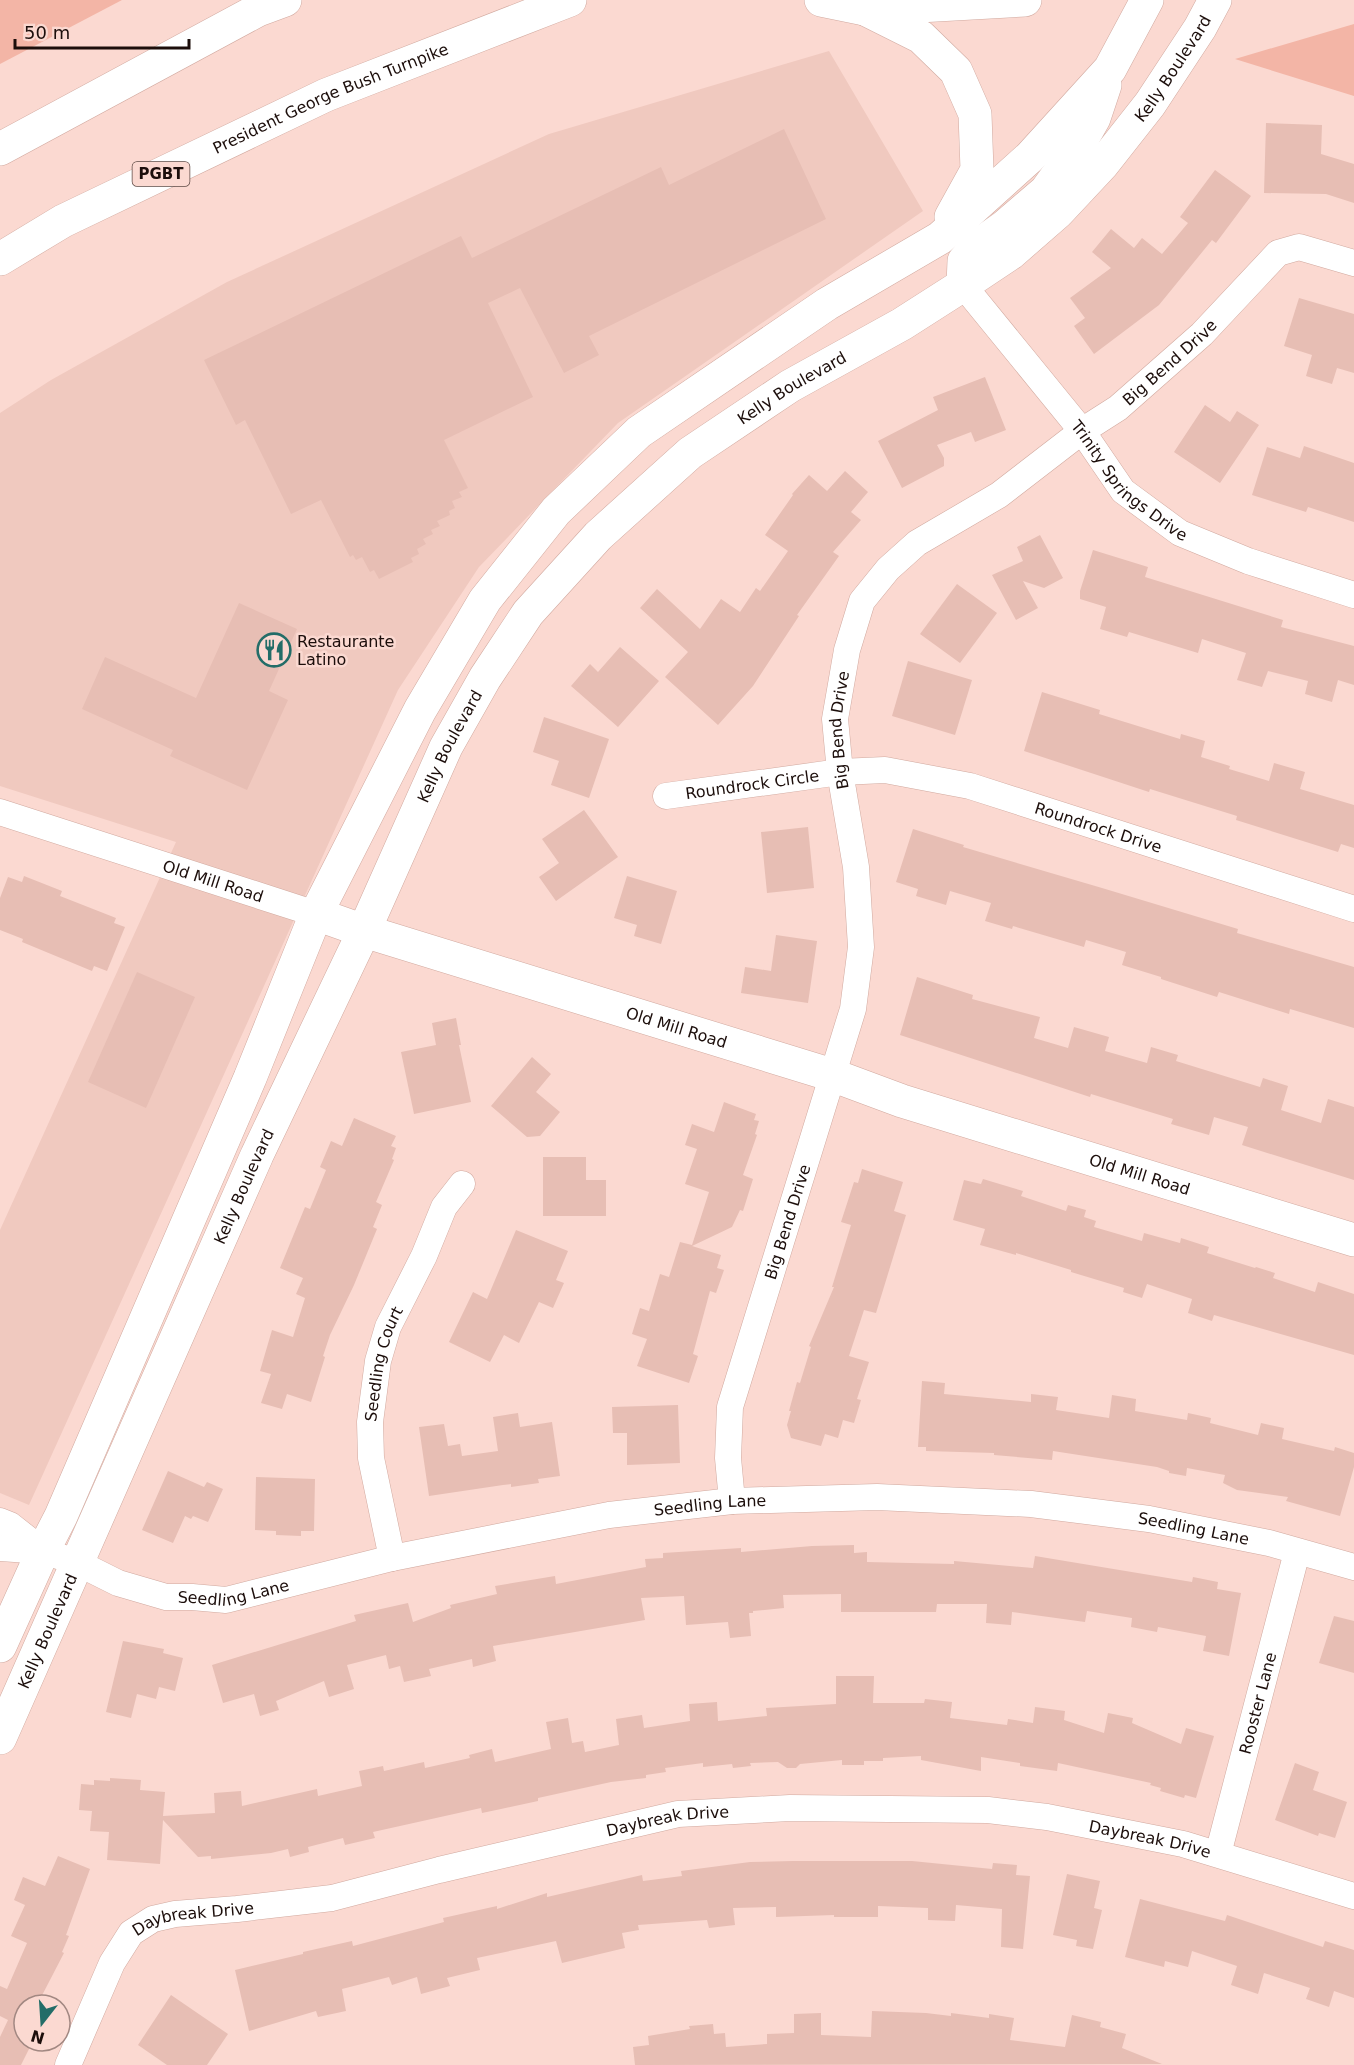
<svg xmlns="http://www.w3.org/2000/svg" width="1354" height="2065" viewBox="0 0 1354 2065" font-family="'DejaVu Sans',sans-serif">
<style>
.built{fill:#f0c9bf}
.green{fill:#f3b5a6}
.building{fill:#e7beb4}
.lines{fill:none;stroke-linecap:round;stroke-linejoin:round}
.street-casing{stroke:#d1a99f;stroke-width:27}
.secondary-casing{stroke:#d1a99f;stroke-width:34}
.highway-casing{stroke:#d1a99f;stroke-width:34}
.street{stroke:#fff;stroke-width:26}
.secondary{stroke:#fff;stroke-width:33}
.highway{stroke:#fff;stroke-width:33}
.labels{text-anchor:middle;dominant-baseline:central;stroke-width:5;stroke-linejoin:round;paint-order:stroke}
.shield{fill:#fbd9d1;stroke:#5f4b46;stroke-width:1.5}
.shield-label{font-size:15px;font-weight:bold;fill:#1c0e0b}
.street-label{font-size:16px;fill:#1c0e0b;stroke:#fbd9d1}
.poi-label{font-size:16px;fill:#1c0e0b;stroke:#fbd9d1;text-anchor:start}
</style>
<rect width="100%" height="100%" fill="#fbd9d1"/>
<polygon class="built" points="829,51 923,211 618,423 479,567 398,690 29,1505 0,1493 0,1230 176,842 0,786 0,413 51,380 227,282 549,134"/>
<g class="green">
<polygon points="0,0 122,0 0,64"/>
<polygon points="1354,24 1354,96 1235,59"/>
</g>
<g class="building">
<polygon points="1266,123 1322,125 1321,154 1354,164 1354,203 1326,194 1264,193"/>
<polygon points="784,129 826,219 589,336 599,355 564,373 520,288 488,303 533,397 444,440 468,488 459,492 462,497 452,501 455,508 449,511 450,515 437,521 440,526 431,530 433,534 423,539 426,544 417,549 419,554 411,558 413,562 379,579 374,570 370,572 362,557 356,560 353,555 350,557 321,500 291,514 245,420 236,425 204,360 461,236 472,258 661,167 669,185"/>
<polygon points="1215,170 1251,196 1216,243 1212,240 1159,305 1094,354 1074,326 1085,318 1070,298 1111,268 1092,252 1111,229 1134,248 1142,238 1162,254 1188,223 1180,217"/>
<polygon points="1299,298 1354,314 1354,373 1337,368 1332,384 1306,376 1312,355 1284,346"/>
<polygon points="985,377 1006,430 975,442 971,432 937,445 944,458 944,466 902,488 878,441 938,410 933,397"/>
<polygon points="1205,405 1230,422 1237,411 1259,425 1220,483 1174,452"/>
<polygon points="1304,446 1354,463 1354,522 1308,507 1306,512 1252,495 1267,447 1300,458"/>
<polygon points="845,471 868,492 851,512 861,520 833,552 839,556 797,615 799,616 753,686 718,725 665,677 688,652 640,608 657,589 700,629 721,599 740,612 756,588 760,591 788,551 765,535 793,495 792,494 809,475 827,491"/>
<polygon points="1040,535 1063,578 1044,588 1023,581 1038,608 1016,620 992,575 1023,561 1017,547"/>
<polygon points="1093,550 1148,567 1145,577 1283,620 1281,627 1354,646 1354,685 1338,680 1332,702 1305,694 1308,681 1268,671 1262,687 1237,680 1246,653 1202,639 1198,653 1129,632 1127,637 1100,629 1106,607 1080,599 1080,591"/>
<polygon points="957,584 997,613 960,663 920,634"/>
<polygon points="239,603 297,629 269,691 288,700 247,790 170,756 173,750 82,709 105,657 196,698"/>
<polygon points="620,647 659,681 618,727 571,686 590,664 598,672"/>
<polygon points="908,661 972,680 955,735 892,716"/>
<polygon points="1042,692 1100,710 1099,714 1180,739 1181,734 1205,741 1201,757 1230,766 1229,769 1269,781 1274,763 1305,772 1300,789 1354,805 1354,848 1341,844 1338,852 1236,820 1237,816 1150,789 1149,792 1024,751"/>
<polygon points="544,717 609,739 589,798 551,785 559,761 533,752"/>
<polygon points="584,810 618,857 556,901 539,877 559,863 542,839"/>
<polygon points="808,827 814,888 767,893 761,832"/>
<polygon points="913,829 964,845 963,847 1102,888 1238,929 1237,933 1354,967 1354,1028 1290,1009 1289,1014 1219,992 1217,997 1161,979 1161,977 1122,965 1126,952 1086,940 1084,947 1013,926 1012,929 985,921 991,903 950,891 946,905 916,896 918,889 896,882"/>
<polygon points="24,876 62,891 60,896 116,918 114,923 125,927 107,971 94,966 92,971 22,942 23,939 0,930 0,898 8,877 22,882"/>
<polygon points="627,876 677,891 661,944 634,936 637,925 614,918"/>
<polygon points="776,935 817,941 808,1003 741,993 745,967 771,971"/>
<polygon points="137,972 195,997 146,1108 88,1082"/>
<polygon points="917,977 973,995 972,999 1040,1017 1034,1038 1068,1048 1074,1027 1109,1037 1105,1051 1147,1063 1151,1047 1178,1055 1176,1061 1260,1087 1263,1078 1288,1086 1281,1110 1321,1123 1328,1099 1354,1107 1354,1180 1242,1145 1248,1127 1214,1117 1209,1135 1171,1124 1173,1119 1091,1094 1090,1097 900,1035"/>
<polygon points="456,1018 461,1045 459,1045 471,1102 414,1114 401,1052 436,1045 432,1023"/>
<polygon points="532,1057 551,1074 536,1092 560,1112 540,1136 527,1137 491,1106"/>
<polygon points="724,1102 756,1114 754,1120 759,1121 755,1134 757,1135 743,1175 753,1179 743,1211 740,1210 732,1227 692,1246 721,1255 717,1268 724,1270 716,1293 710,1291 693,1354 698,1356 689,1383 637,1366 647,1339 632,1334 640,1308 649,1311 660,1274 669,1277 680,1242 692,1245 709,1192 685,1184 697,1149 685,1145 692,1124 714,1132"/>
<polygon points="354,1118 396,1136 391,1146 396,1148 392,1159 394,1160 376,1202 382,1205 373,1227 377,1229 354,1285 330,1335 323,1356 325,1357 311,1402 287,1394 282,1409 261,1403 271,1374 260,1371 272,1330 293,1337 305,1298 296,1294 303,1278 280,1268 305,1207 310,1209 326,1170 320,1167 331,1141 342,1146"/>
<polygon points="543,1157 586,1157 586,1180 606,1180 606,1216 543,1216"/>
<polygon points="862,1169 903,1182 894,1211 906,1215 876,1313 864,1310 849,1356 869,1362 857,1399 861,1400 854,1423 843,1420 838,1438 825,1434 821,1446 791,1438 787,1425 791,1411 789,1411 797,1382 800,1383 811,1347 809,1346 834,1287 832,1287 851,1225 841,1222 854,1182 858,1183"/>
<polygon points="983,1179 1023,1191 1021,1196 1066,1211 1068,1205 1086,1210 1084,1217 1096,1221 1094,1227 1142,1241 1144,1233 1180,1243 1181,1238 1209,1247 1207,1253 1255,1268 1256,1267 1275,1273 1273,1278 1315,1292 1318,1282 1354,1294 1354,1355 1214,1315 1212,1321 1188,1313 1192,1299 1147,1284 1142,1298 1123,1292 1124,1288 1071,1272 1071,1270 1016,1253 1016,1255 980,1245 985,1229 953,1220 964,1180 981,1184"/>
<polygon points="516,1230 568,1251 556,1280 564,1283 553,1308 539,1302 519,1343 504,1335 490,1362 449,1342 473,1292 487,1299"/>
<polygon points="922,1381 945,1383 944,1394 1031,1402 1031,1394 1058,1397 1056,1410 1109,1418 1112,1395 1136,1399 1135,1411 1187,1420 1188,1413 1211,1418 1210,1423 1258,1435 1261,1423 1284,1428 1282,1439 1334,1451 1335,1447 1354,1453 1354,1467 1340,1516 1286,1501 1288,1497 1237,1490 1223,1483 1225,1475 1187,1468 1186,1476 1169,1473 1169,1471 1157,1467 1053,1451 1052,1460 994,1455 994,1453 926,1451 926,1447 918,1447"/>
<polygon points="678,1405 680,1463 627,1465 627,1433 613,1433 612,1407"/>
<polygon points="518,1413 520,1427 552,1422 560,1476 538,1479 539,1483 511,1487 511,1484 503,1485 429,1496 419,1427 444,1424 448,1446 460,1444 462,1456 498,1451 493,1417"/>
<polygon points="168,1471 204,1487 207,1482 223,1489 208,1522 193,1516 191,1519 185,1516 173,1543 142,1530"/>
<polygon points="256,1477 315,1479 314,1531 301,1531 301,1536 276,1535 276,1531 255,1530"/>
<polygon points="854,1545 854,1553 867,1552 867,1562 954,1564 954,1561 1033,1568 1035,1556 1192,1582 1193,1577 1218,1582 1217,1589 1241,1593 1229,1656 1203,1651 1206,1636 1158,1627 1157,1632 1131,1627 1132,1618 1087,1611 1085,1622 1012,1612 1011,1625 986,1623 987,1604 937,1604 936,1612 841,1612 841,1594 783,1595 784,1608 753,1611 753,1613 749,1613 751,1636 730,1638 728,1622 686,1625 684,1596 641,1598 645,1620 493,1646 496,1661 473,1667 472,1659 429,1669 431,1676 404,1682 400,1666 389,1669 386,1655 347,1665 354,1689 329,1697 324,1681 276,1701 279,1710 260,1716 254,1694 223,1703 212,1665 356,1621 354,1615 408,1603 413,1622 451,1608 450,1605 497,1594 495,1586 555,1576 556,1584 646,1567 645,1559 663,1558 663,1553 741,1548 741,1552 812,1546"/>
<polygon points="1334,1616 1354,1621 1354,1673 1319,1663"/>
<polygon points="123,1641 164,1649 163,1653 183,1658 175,1691 159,1687 156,1699 137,1694 131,1718 106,1712"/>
<polygon points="836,1676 874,1676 873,1703 924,1703 925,1699 952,1702 950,1718 1007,1725 1008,1719 1033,1723 1035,1707 1065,1711 1064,1720 1104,1733 1108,1713 1133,1718 1132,1723 1181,1744 1186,1728 1214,1736 1196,1798 1185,1795 1184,1798 1160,1791 1161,1788 1150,1785 1151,1783 1058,1763 1057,1771 1020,1766 1020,1763 981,1757 981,1771 921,1760 921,1756 883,1758 883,1761 864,1761 864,1765 842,1765 842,1760 800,1764 796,1768 787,1768 778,1762 750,1763 751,1766 733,1768 732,1764 703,1767 703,1763 665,1768 666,1772 646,1775 646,1778 611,1782 538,1798 538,1801 501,1809 482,1813 481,1808 373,1832 375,1838 345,1845 343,1838 308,1847 309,1852 290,1857 288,1849 271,1853 211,1859 211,1856 198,1857 163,1820 160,1864 107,1860 109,1832 90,1831 92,1811 79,1810 81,1784 94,1785 94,1780 110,1781 110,1778 141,1780 140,1790 165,1792 163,1816 215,1813 214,1793 241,1791 242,1806 317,1789 318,1796 362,1786 359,1771 383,1766 384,1771 424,1762 425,1768 470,1758 469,1755 492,1749 495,1762 551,1749 546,1722 568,1718 572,1743 583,1741 585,1752 619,1745 616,1719 642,1715 644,1728 690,1721 689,1704 717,1702 718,1721 767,1716 766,1708 836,1704"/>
<polygon points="1295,1763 1319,1772 1313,1790 1347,1802 1335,1838 1319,1833 1318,1836 1275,1820"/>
<polygon points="58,1856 90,1869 66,1935 69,1936 62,1952 64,1953 37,2005 24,2005 24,2041 33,2041 21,2065 0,2065 0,2037 8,2020 0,2016 0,1986 7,1989 27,1943 11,1936 25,1905 14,1900 23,1877 45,1886"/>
<polygon points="793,1861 912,1861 992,1869 993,1863 1017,1865 1016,1875 1030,1876 1023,1949 1001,1947 1002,1909 956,1905 955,1921 928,1920 928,1908 878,1906 878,1917 834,1917 834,1915 776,1917 776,1907 733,1908 735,1925 709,1928 707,1920 638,1925 639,1930 622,1933 625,1948 562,1963 556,1941 477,1958 480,1970 447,1978 450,1986 421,1994 417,1977 392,1985 389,1977 342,1989 346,2011 318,2017 316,2011 249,2031 235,1970 303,1954 303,1952 352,1941 353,1946 444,1922 443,1918 497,1906 497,1909 547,1893 547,1897 642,1875 643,1881 682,1876 681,1871 750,1862"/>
<polygon points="1067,1874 1100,1881 1094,1908 1102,1910 1093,1949 1076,1946 1077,1940 1053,1935"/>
<polygon points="1140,1899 1225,1921 1227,1915 1323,1947 1325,1941 1354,1950 1354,1998 1334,1991 1329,2007 1306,1999 1310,1988 1264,1973 1258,1994 1231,1985 1237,1966 1192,1951 1188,1967 1165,1961 1164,1967 1125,1957"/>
<polygon points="171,1995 228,2034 207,2065 167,2065 138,2045"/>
<polygon points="872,2011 926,2013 951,2016 951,2013 989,2018 989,2014 1014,2018 1010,2040 1065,2047 1072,2015 1101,2022 1100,2027 1126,2034 1122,2048 1162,2064 635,2065 633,2047 649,2045 648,2036 690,2029 689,2026 713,2024 714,2034 725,2033 726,2047 767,2044 767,2034 794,2033 794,2014 821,2013 821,2035 871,2037"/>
</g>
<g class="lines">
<g class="street-casing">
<g id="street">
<path id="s1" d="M963,285l119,146 41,60 57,42 68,28 106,34"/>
<path id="s2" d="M666,796l174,-24 45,-2 85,16 384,123"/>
<path id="s3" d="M0,812l316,102"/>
<path id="s4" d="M732,1501l-4,-43 2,-51 123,-398 8,-62 -5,-80 -16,-95 -5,-53 12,-69 15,-49 26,-32 29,-26 82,-48 83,-64 36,-23 84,-74 76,-81 21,-6 55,16"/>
<polyline points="0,1521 10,1525 43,1551"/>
<path id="s5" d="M0,1548l43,3 33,11 42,21 48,14h26l34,3 166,-42 217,-43 123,-14 145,-4 154,7 118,15 120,24 85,24"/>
<path id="s6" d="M392,1558l-21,-100 -1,-36 8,-61 10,-34 36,-71 20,-49 18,-23"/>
<path id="s7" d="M1218,1854l79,-302"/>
<path id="s8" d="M68,2065l44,-102 19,-30 22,-14 22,-5 62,-5 95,-11 107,-28 239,-56 112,-6 198,2 59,7 136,27 171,52"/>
</g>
</g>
<g class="secondary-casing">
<g id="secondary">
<polyline points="821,0 865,9 1025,0"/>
<polyline points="865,9 921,37 956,71 975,114 977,170 951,217"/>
<polyline points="963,285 964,261 976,247 1004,227 1046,191 1077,148 1094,118 1105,85"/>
<path id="s9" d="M316,914l48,17 468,144 70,26 452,139"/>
<polyline points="0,1646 43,1551 61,1516 250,1078 316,914 420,710 485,600 556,511 639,432 827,304 940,238 1030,157 1110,69 1147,0"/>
<path id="s10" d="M0,1738l257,-583 107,-224 82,-184 39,-69 43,-65 70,-77 92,-83 100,-67 112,-62 61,-39 48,-32 47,-41 44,-47 48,-61 50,-76 15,-28"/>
</g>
</g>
<g class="highway-casing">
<g id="highway">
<polyline points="0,149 258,10 285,0"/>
<path id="s11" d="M0,259l63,-38 263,-126 244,-95"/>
</g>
</g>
<use href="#street" class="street"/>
<use href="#secondary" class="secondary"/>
<use href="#highway" class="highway"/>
</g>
<defs>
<g id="restaurant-ring" transform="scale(1.725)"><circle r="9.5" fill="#fbd9d1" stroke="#236d68" stroke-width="1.5"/><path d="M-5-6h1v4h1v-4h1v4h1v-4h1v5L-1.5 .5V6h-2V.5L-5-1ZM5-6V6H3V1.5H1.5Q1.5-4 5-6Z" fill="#236d68"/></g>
</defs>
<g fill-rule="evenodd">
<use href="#restaurant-ring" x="274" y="650"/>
</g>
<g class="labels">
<rect class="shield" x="132.5" y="162" width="57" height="24" rx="4.5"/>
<g class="shield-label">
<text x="161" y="174">PGBT</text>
</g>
<g class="street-label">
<text stroke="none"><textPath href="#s10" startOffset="2097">Kelly Boulevard</textPath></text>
<text stroke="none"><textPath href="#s11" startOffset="368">President George Bush Turnpike</textPath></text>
<text stroke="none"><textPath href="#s4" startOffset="1316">Big Bend Drive</textPath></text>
<text stroke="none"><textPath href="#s10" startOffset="1593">Kelly Boulevard</textPath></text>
<text stroke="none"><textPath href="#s1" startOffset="258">Trinity Springs Drive</textPath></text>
<text stroke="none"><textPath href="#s4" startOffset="792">Big Bend Drive</textPath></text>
<text stroke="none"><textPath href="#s10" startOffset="1089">Kelly Boulevard</textPath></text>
<text stroke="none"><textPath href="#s2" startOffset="87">Roundrock Circle</textPath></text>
<text stroke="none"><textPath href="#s2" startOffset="442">Roundrock Drive</textPath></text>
<text stroke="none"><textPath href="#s3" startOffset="224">Old Mill Road</textPath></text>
<text stroke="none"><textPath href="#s9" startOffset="378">Old Mill Road</textPath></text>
<text stroke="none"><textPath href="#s9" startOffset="864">Old Mill Road</textPath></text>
<text stroke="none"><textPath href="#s10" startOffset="603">Kelly Boulevard</textPath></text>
<text stroke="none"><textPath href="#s4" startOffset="288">Big Bend Drive</textPath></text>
<text stroke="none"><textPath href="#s6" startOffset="198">Seedling Court</textPath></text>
<text stroke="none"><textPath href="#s5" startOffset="729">Seedling Lane</textPath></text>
<text stroke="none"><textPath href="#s5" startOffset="1215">Seedling Lane</textPath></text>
<text stroke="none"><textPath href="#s5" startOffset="243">Seedling Lane</textPath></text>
<text stroke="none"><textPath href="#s10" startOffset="117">Kelly Boulevard</textPath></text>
<text stroke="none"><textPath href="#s7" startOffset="156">Rooster Lane</textPath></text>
<text stroke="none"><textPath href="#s8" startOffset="698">Daybreak Drive</textPath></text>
<text stroke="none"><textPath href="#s8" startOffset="1184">Daybreak Drive</textPath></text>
<text stroke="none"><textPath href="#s8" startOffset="212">Daybreak Drive</textPath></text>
</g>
<g class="poi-label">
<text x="297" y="641">Restaurante<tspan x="297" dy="18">Latino</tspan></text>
</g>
</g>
<g transform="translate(42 2023) rotate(197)"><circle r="28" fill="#fbd9d1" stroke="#a28882" stroke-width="1.5"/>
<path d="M0-4.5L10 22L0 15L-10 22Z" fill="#236d68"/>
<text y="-9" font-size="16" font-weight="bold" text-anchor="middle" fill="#1c0e0b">N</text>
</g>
<path d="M15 39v9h174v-9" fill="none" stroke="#1c0e0b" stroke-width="3"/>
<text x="24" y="39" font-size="18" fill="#1c0e0b" stroke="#fbd9d1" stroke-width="4.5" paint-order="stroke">50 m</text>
</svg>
